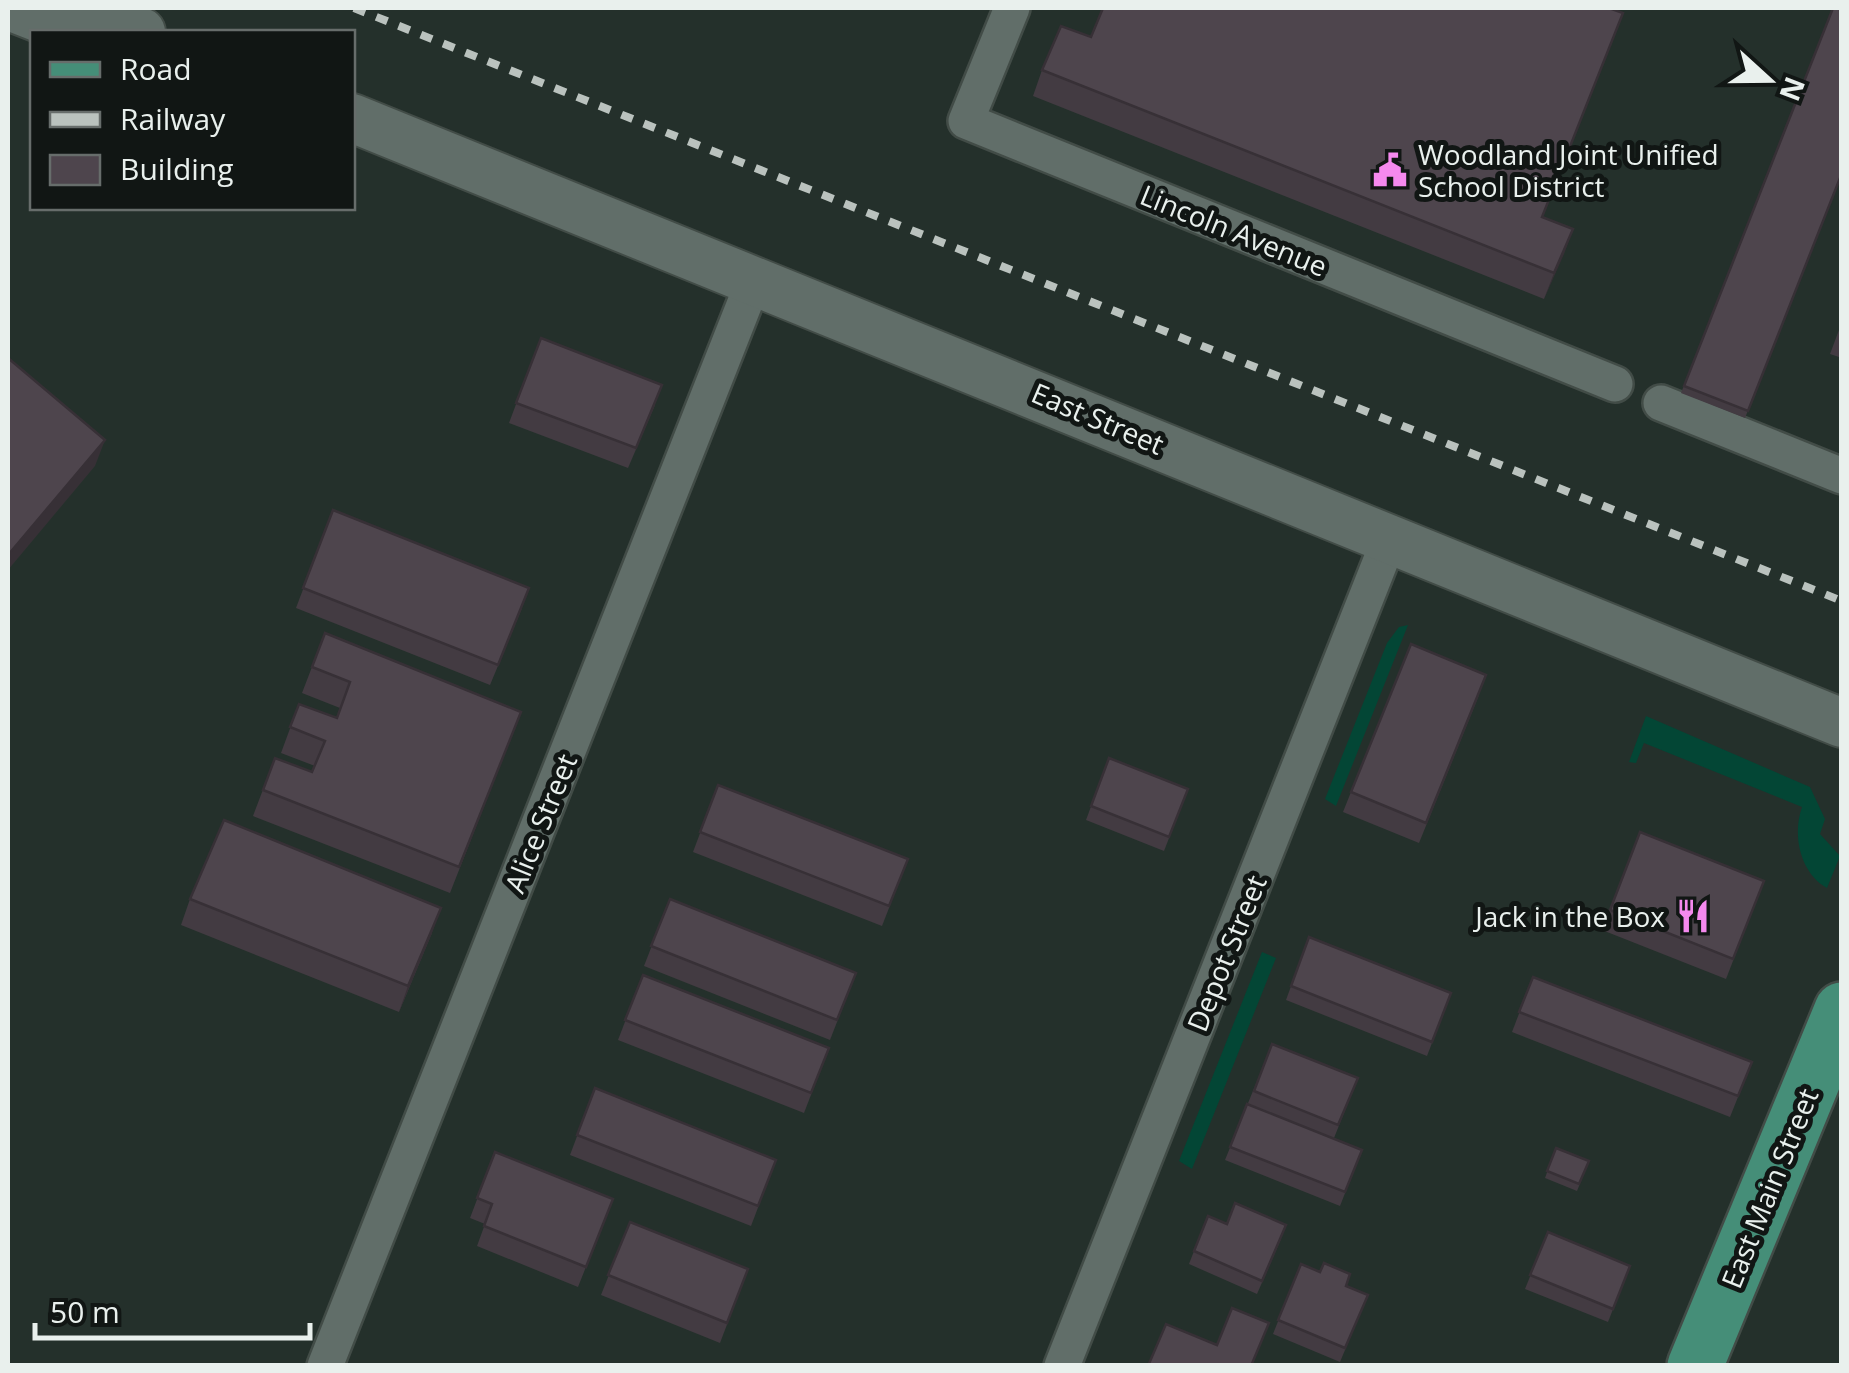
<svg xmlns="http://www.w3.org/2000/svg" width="1849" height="1373" viewBox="0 0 1849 1373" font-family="'Open Sans',sans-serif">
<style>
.green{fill:#034635}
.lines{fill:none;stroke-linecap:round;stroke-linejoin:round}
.minor-casing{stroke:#424c47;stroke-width:40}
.secondary-casing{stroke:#424c47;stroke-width:52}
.primary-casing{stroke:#424c47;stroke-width:60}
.minor{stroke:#616e69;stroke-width:35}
.secondary{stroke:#616e69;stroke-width:48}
.primary{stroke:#458e78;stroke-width:55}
.rail{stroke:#bac2be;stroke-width:8;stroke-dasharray:12 12;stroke-linecap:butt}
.wall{fill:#433b42}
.shaded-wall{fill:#373036}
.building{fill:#4e454d;stroke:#373036;stroke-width:2.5}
.labels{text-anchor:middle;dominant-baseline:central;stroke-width:10;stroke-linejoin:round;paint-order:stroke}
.poi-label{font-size:28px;fill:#e9f0ed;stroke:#111614;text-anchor:start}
.street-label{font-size:28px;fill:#e9f0ed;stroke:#111614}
</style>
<rect width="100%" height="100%" fill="#24302b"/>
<g class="green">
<polygon points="1408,625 1336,806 1325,799 1387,643 1399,627"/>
<path d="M1646,716l164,71 15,32 -5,15 20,22 -13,32c-27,-15 -35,-53 -25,-81l-158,-64 -8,20 -7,-1z"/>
<polygon points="1262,952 1276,958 1192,1169 1179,1161"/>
</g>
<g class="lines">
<g class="minor-casing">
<g id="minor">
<polyline points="1012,8 966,121 1615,384"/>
<polyline points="1661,403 1842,476"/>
<polyline points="325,1366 754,280"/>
<polyline points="1062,1366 1389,540"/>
</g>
</g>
<g class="secondary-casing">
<g id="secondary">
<polyline points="14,8 42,19 89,12 141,32"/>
<polyline points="352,118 1842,723"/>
</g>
</g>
<g class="primary-casing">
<polyline id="primary" points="1695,1366 1842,1010"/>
</g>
<use href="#minor" class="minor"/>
<use href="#secondary" class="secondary"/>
<use href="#primary" class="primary"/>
<polyline class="rail" points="354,8 1842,601"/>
</g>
<g class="wall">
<polygon points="1833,8 1842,174 1745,418 1681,393"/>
<polygon points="1091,37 1613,39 1542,218 1573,229 1544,299 1033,96 1042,70"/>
<polygon points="1842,322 1842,358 1830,354"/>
<polygon points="541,338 655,405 628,468 509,423"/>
<polygon points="333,510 522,608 490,685 296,608"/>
<polygon points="325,633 521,712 450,893 253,816 275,758 312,772 315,766 281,753 299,704 337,718 340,708 302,693"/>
<polygon points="1479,695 1419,843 1343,812 1351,792"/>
<polygon points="1109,758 1188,789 1164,851 1086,820"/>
<polygon points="718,785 908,859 882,926 693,852"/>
<polygon points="1640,832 1764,881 1726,979 1602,930"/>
<polygon points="190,899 432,933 399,1012 181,925"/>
<polygon points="670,899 856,973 830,1040 644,966"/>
<polygon points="1309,937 1451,993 1427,1056 1286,1000"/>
<polygon points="643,975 829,1048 804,1113 618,1040"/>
<polygon points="1533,977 1752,1062 1730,1117 1512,1032"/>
<polygon points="1272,1044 1358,1078 1334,1138 1362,1150 1340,1206 1225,1160"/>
<polygon points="595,1088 776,1160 751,1226 570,1155"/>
<polygon points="1556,1148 1589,1161 1577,1191 1545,1178"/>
<polygon points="495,1152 613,1199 578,1287 477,1246 485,1224 470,1218"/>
<polygon points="630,1222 748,1269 720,1343 601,1295"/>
<polygon points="1227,1224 1281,1239 1257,1294 1189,1264 1194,1251"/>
<polygon points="1548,1232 1630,1266 1608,1322 1525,1289"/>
<polygon points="1301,1264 1368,1295 1340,1362 1273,1334"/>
</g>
<g class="shaded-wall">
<polygon points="1573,229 1564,254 1544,299 1554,273"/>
<polygon points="105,440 95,466 8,570 8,555"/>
<polygon points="441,908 432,933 399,1012 408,986"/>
</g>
<g class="building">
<polygon points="1103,8 1609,8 1623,13 1542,217 1573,229 1554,273 1042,70 1061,26 1091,37"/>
<polygon points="1833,8 1842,8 1842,173 1748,411 1684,386"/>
<polygon points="541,338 662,385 636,448 516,403"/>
<polygon points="8,358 105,440 8,555"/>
<polygon points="333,510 529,588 498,665 303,588"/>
<polygon points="325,633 521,712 459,867 263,790 275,758 312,772 325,741 290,727 299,704 337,718 350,682 312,667"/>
<polygon points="1411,644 1486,675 1426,823 1351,792"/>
<polygon points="1109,758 1188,789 1169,837 1091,806"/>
<polygon points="718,785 908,859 889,906 700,832"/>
<polygon points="224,820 441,908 408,986 190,899"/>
<polygon points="1640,832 1764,881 1733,959 1610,910"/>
<polygon points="670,899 856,973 837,1020 651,946"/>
<polygon points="1309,937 1451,993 1432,1042 1291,986"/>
<polygon points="643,975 829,1048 811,1093 625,1020"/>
<polygon points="1533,977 1752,1062 1738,1096 1519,1012"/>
<polygon points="1272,1044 1358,1078 1338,1125 1254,1091"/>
<polygon points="595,1088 776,1160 758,1206 577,1135"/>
<polygon points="1247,1104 1362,1150 1345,1192 1230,1147"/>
<polygon points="1556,1148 1589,1161 1579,1184 1547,1171"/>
<polygon points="495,1152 613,1199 586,1267 484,1226 492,1204 477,1198"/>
<polygon points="1235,1203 1286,1225 1262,1281 1194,1251 1208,1216 1227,1224"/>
<polygon points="630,1222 748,1269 727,1323 608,1275"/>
<polygon points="1548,1232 1630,1266 1613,1309 1530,1275"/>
<polygon points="1324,1263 1350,1274 1346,1286 1368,1295 1345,1348 1278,1320 1301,1264 1320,1272"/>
<polygon points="1232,1308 1269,1323 1251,1366 1148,1366 1166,1324 1217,1345"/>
</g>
<defs>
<g id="civic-bare" transform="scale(2.7)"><path d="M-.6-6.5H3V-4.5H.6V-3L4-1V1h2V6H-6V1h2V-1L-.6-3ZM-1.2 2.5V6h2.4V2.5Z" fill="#f589ee" stroke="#111614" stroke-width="2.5" paint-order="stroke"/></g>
<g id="restaurant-bare" transform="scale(2.7)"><path d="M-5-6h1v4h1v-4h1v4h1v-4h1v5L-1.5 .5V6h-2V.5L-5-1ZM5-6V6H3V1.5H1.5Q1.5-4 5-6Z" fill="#f589ee" stroke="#111614" stroke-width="2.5" paint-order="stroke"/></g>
</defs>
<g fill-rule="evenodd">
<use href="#civic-bare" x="1390" y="170"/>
<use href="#restaurant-bare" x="1693" y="916"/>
</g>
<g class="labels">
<g class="poi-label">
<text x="1418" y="154">Woodland Joint Unified<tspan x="1418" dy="32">School District</tspan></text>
<text x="1665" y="916" text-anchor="end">Jack in the Box</text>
</g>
<g class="street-label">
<text transform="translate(1234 230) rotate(22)">Lincoln Avenue</text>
<text transform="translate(1098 418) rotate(23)">East Street</text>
<text transform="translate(540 823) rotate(-68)">Alice Street</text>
<text transform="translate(1226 953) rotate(-68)">Depot Street</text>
<text transform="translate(1769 1188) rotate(-68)">East Main Street</text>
</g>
</g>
<rect width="1849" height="1373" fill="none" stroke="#e9f0ed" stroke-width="20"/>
<rect x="30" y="30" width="325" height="180" fill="#111614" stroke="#676d6b" stroke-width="2.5"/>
<rect x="50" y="62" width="50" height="15" fill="#458e78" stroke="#676d6b" stroke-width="2.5"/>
<text x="120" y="80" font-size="30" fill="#e9f0ed">Road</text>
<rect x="50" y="112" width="50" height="15" fill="#bac2be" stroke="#676d6b" stroke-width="2.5"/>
<text x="120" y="130" font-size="30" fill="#e9f0ed">Railway</text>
<rect x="50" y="155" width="50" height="30" fill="#4e454d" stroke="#676d6b" stroke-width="2.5"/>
<text x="120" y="180" font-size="30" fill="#e9f0ed">Building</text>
<g transform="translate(1769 80) rotate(111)" stroke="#111614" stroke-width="8" paint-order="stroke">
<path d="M0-8L18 38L0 25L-18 38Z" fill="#e9f0ed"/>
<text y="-15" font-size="28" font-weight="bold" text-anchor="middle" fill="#e9f0ed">N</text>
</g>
<path d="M35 1323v15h275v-15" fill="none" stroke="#e9f0ed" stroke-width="5"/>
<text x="50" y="1323" font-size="30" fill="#e9f0ed" stroke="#111614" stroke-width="8" paint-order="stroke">50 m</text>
</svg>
